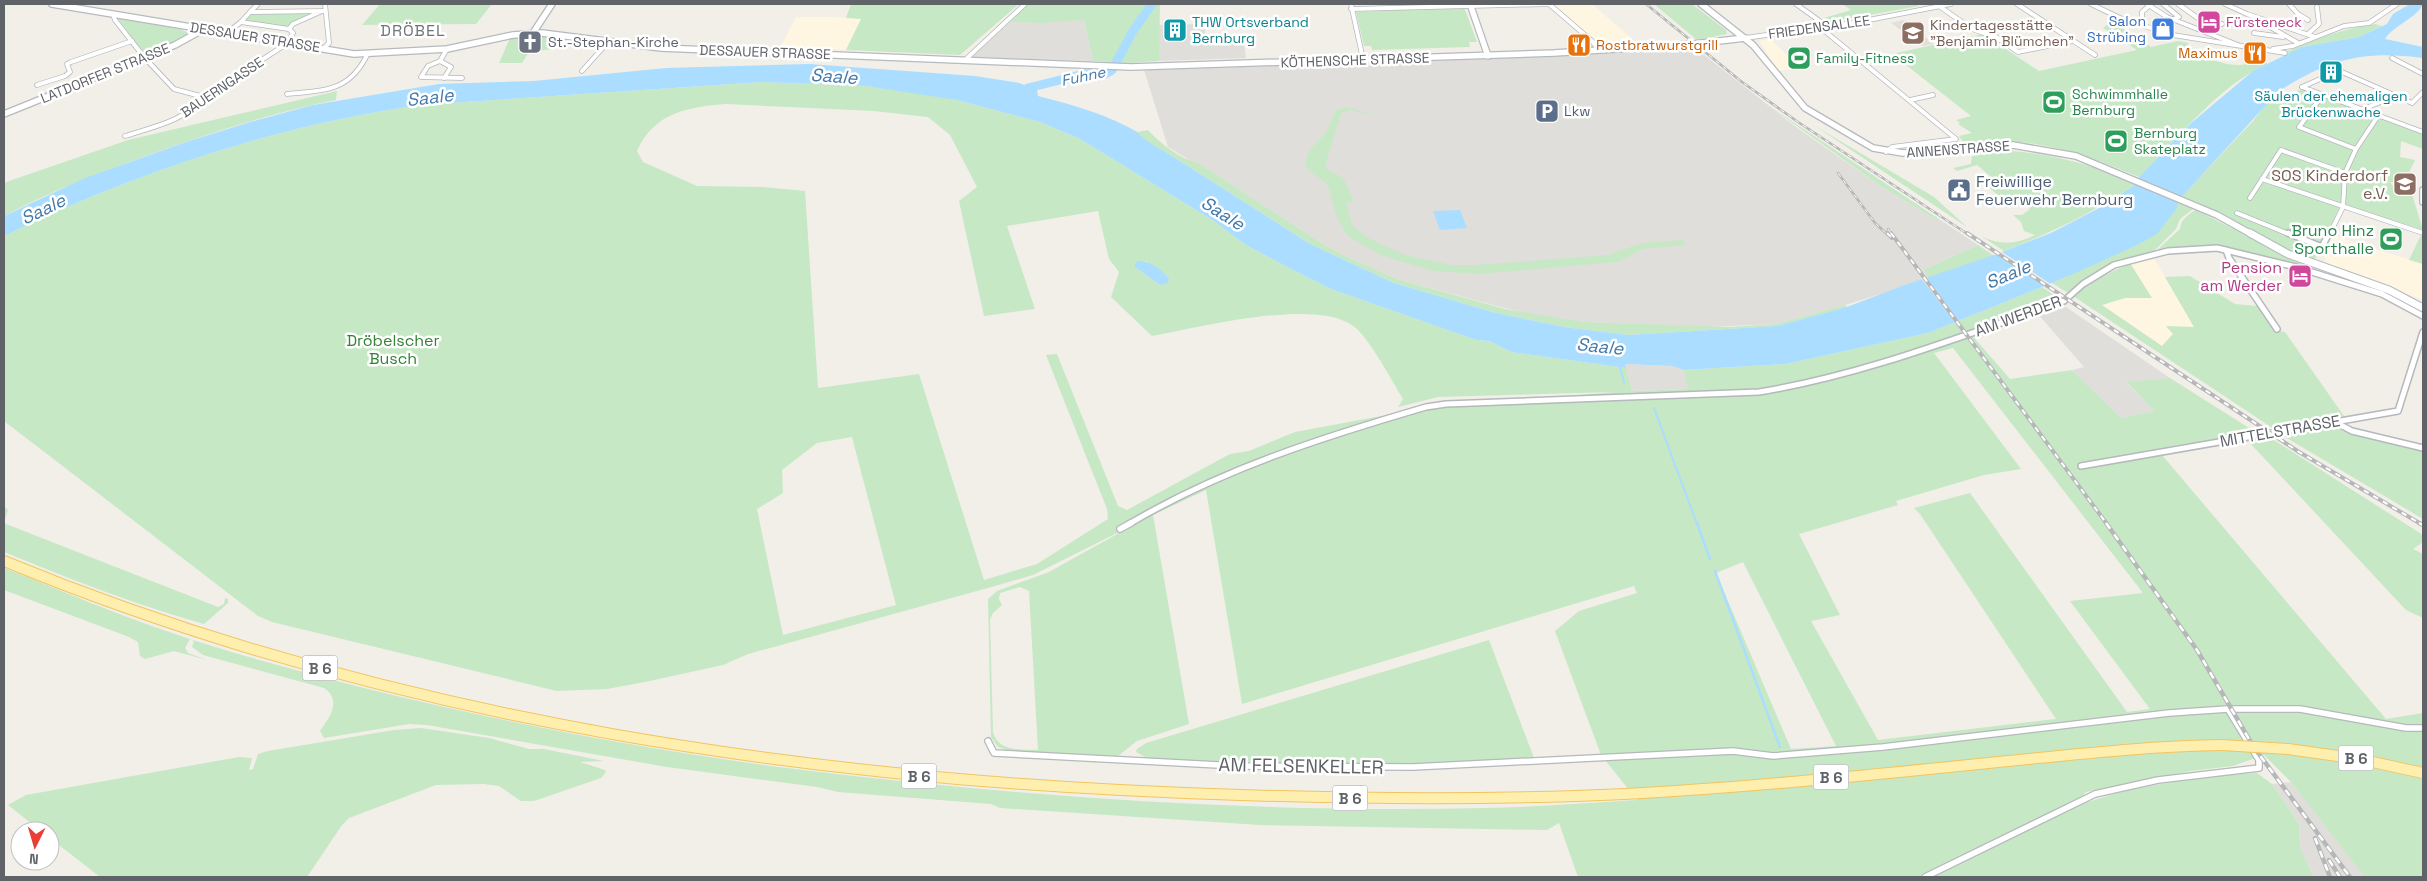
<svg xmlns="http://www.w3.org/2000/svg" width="2427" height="881" viewBox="0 0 2427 881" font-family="'Space Grotesk',sans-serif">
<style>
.commercial{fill:#fef6e0}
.industrial{fill:#e0deda}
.education{fill:#e4e0d9}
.green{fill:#c6e8c5;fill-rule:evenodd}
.water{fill:#adf}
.pier{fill:#f1efe8}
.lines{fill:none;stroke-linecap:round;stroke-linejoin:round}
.stream-far1{stroke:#adf;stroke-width:2}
.stream{stroke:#adf;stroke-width:2.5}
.river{stroke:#adf;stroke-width:9}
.street-far2-casing{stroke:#b5b8bc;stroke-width:5.5}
.street-far1-casing{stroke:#b5b8bc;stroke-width:8}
.street-casing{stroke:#b5b8bc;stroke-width:8}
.secondary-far1-casing{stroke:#b6babf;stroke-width:8}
.secondary-casing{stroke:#b6babf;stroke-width:9}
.primary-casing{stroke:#f2c460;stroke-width:12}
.street-far2{stroke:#fff;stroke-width:4}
.street-far1{stroke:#fff;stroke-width:5}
.street{stroke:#fff;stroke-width:5.5}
.secondary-far1{stroke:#fff;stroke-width:5.5}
.secondary{stroke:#fff;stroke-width:7}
.primary{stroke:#ffefaf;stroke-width:10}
.rail-far2-casing{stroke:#b6b7b8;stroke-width:2.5}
.rail-far1-casing{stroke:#b6b7b8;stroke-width:4}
.rail-casing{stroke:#b6b7b8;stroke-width:4.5}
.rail-far2{stroke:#fff;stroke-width:1;stroke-dasharray:4.5;stroke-linecap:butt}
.rail-far1{stroke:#fff;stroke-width:2;stroke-dasharray:5.5;stroke-linecap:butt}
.rail{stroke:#fff;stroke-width:2.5;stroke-dasharray:7;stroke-linecap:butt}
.primary-bridge-casing{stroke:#f2c460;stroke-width:12;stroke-linecap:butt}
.primary-bridge{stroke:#ffefaf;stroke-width:10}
.labels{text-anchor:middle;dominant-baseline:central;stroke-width:5;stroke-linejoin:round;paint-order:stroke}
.far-shop-label{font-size:14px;fill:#366cbe;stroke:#fff;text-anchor:end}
.far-culture-label{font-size:14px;fill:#0d838f;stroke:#fff;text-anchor:start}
.far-hotel-label{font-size:14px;fill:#b23c85;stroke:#fff;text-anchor:start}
.far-education-label{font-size:14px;fill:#785e54;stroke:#fff;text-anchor:start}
.far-street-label{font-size:14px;fill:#5f6368;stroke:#fff}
.far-worship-label{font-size:14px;fill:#5b616d;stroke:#fff;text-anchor:start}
.far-food-label{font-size:14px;fill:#c56008;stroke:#fff;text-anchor:start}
.far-leisure-label{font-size:14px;fill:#27864d;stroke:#fff;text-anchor:start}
.far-service-label{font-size:14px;fill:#4e5e75;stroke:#fff;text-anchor:start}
.far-water-label{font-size:15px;font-style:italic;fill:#4178aa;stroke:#fff}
.shield{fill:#fff;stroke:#8f9295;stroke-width:1}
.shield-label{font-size:15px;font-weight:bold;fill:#5f6368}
.far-quarter-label{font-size:16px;letter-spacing:1px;fill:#70757a;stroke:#fff}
.education-label{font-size:16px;fill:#785e54;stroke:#fff;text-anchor:end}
.service-label{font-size:16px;fill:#4e5e75;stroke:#fff;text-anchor:start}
.leisure-label{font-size:16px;fill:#27864d;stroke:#fff;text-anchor:end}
.hotel-label{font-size:16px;fill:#b23c85;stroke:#fff;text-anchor:end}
.street-label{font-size:16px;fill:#5f6368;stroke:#fff}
.park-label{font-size:16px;fill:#348235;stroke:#fff}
.water-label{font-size:18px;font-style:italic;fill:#4178aa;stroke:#fff}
.near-street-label{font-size:19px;fill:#5f6368;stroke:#fff}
</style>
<rect width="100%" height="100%" fill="#f1efe8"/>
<g class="commercial">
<polygon points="1553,4 1592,4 1637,43 1602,46"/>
<polygon points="796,17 834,17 862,18 846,50 780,48"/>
<polygon points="1770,39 1784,52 1800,68 1778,71 1760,42 1761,40"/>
<polygon points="2332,235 2423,264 2423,300 2324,263"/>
<polygon points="2154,258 2194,327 2166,327 2173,334 2162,346 2101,305 2125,298 2151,298 2130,263"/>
</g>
<g class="industrial">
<polygon points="1084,20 1093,61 972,57 1010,22"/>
<polygon points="1204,24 1206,38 1243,37 1246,58 1159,61 1158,25"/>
<polygon points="1694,47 1796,127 1882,187 1935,219 1939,219 1978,245 1923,270 1929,279 1845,305 1775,324 1709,327 1585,322 1531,315 1397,279 1343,255 1320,242 1199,163 1191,161 1168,147 1144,70 1484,59"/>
<polygon points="2066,307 2170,378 2126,383 2156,411 2121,418 2072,370 2084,367 2038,314"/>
<polygon points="1624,364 1672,366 1684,370 1689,389 1632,391"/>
<polygon points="2291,782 2366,877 2314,877 2300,847 2299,824 2272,784"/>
</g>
<polygon class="education" points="1903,20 1934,44 1923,46 1891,23"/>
<g class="green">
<polygon points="380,4 492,4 476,24 362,25"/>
<polygon points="851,4 1019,4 960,55 846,50 861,19 846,18"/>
<polygon points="1028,4 1160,4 1159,61 1128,63 1093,61 1084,20 1043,23 1010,22"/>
<polygon points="1654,4 1692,4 1726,30 1727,34 1697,40"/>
<polygon points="1842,4 1916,4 1919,6 1830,22 1824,18 1851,10"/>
<polygon points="1464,7 1477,42 1469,42 1470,47 1372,50 1371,46 1364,46 1356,12"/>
<polygon points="254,13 309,14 288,27 246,21 245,19"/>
<polygon points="117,17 180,29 189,33 177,41 145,55"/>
<path d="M2109,23l17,7 25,17 27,-6 10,2v3c15,9 33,20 51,19 12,-1 19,-8 29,-1 -47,19 -93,77 -129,113 -43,-18 -90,-36 -139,-36 -17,0 -36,4 -53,6l16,-5 -4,-6 13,-3 -14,-9 2,-1 -4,-3 15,-4 -79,-62 91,-20 56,37 98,-21 -34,-22z"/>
<path d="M2375,24l7,2 -23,11 -57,10 -11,7 -5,-2c28,-12 57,-24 89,-28z"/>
<polygon points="538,35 561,38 553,49 529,52 522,63 499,63 510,38"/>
<path d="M762,82l104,4 55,7 36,7 83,22 40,17 134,82 32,24 47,25 38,19 145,51 13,1 22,11 115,16 6,23 56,-2 -4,-19 101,-6 143,-31 114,-46 18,12 -36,9 -20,12 -34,13 40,46 62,-9 49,48 34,-7 -29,-29 44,-4 87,55 -176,31 4,4 77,-13 224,264 37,-6v164h-58l-74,-95 -27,-27 -31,11 -42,5 -105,21 -4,5 -164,80h-340l-19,-54 -12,7 -287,-5 -260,-17 -9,-4 -153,-12 -21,-5 -150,-20 -240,-42 -18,-1 -85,14 -4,-7c10,-14 22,-31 4,-43l-121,-33 -11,-8 2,-6 -4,-2 -5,9 3,5 19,7 -33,-9 -29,8 -5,-3 -2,-14 -9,-5 -125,-47v-22c57,22 113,47 171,66 58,20 118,35 177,51 144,36 288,64 435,83 232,29 465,45 699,40 50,-1 101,-5 151,-8l-36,-45 -46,-124 24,-20 58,-18 -3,-7 -392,118 -36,-214 -53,25 36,209 -52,17 -19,15 -108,-5 -12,-4 -7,-10 -3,-138 9,-8 52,-19 88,-49 -104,52 -38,11 -247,68 -25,11 -78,17 -38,7 -50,2 -285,-69 -14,-6 -254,-195v-185c132,-64 270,-110 416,-131zM726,104l148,7 54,6 22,18 27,52 -18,14 25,115 51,-7 -28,-83 91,-15 11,48 10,13 -8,25 41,39c46,-8 170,-41 205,-7 16,16 34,50 46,70l-5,8 40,-10 177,-5 -185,15 -135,25 -46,19 -19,3 -103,56 -9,-4 -61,-152 -11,1 61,154 1,10 -71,45 -53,16 -65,-206 -101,14 -13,-197 -42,-4 -66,-1 -54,-24 -6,-11c17,-39 52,-44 89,-47zM1146,261l20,15 -6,9 -21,-15zM1953,348l190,245 -73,8 80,108 -23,3 -157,-219 -56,15 6,6 136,205 -178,21 -67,-119 29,-6 -41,-81 99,-29 -2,-4 88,-26 37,-6 -87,-116zM852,437l44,168 -113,30 -26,-126 26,-16 -1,-23 35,-27zM1743,562l93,184h-1l-44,3 -75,-176zM1020,587l9,4 9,159c-17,-1 -40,2 -45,-18l-3,-112 3,-7 9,-8 -3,-6 1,-6z"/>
<polygon points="2302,89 2423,134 2423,149 2401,141 2400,157 2415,160 2404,183 2390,182 2394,187 2411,191 2423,230 2341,204 2314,261 2287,250 2225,215 2182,196 2254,120 2273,95 2290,100 2296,92"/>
<path d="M337,91l-1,9c-65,13 -130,34 -193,57 -47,17 -94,35 -139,59v-33l11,-4 113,-39z"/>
<polygon points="1769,106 1939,219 1935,219 1882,187"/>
<polygon points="1347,107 1380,117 1350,110 1341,113 1325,166 1328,170 1343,178 1354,201 1346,202 1352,225 1368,238 1405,255 1451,265 1476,265 1608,255 1642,243 1683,240 1686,245 1643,249 1618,262 1479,274 1433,271 1380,255 1350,237 1345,232 1336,215 1328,185 1309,170 1305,164 1309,150 1326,133 1336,110"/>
<polygon points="1815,126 1934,197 1967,227"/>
<path d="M1128,127l10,5 10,-2c13,14 32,29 51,33l121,79 23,13 54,24 112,31 76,12 145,5 45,-3 70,-19 2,2 -70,19 -149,9 -64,-8 -68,-14 -102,-30 -84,-39 -146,-93 -13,-6z"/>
<path d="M2010,151c44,3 87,15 126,33 -42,28 -85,49 -132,67l-23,-15c19,10 36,8 54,-1l-11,-4 -3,-9 -8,-7h9l8,-6 -9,-7 -17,-2 -22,-18 8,-6 -13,-11 -20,6 -4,-3 18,-4 1,-8z"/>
<polygon points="2177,202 2193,209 2180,219 2176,229 2152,253 2129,258 2095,272 2068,293 2052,283 2069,276"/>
<path d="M2196,210l115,58c-52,-13 -102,-29 -156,-16l25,-23c0,-9 10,-16 16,-19z"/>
<polygon points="2421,235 2423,236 2423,264 2409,260"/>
<polygon points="1978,245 2006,264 1929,279 1923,270"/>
<polygon points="2130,263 2152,298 2125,298 2102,305 2162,346 2173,334 2166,326 2194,327 2165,277 2190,276 2235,304 2258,306 2275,330 2285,332 2344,416 2274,429 2073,296 2087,284"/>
<polygon points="2326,426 2423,450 2423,519 2280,434"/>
<polygon points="2269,437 2423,535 2423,542 2413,549 2423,554 2423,618 2406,610 2249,442"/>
<path d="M4,506l4,4 -4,12 2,2 212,83 6,-3 1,-6 3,1v4l-24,21c-68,-19 -134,-45 -200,-72z"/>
<polygon points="1489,640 1534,758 1419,764 1295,765 1263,761 1241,763 1147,758 1136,752 1137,749 1146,743"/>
<polygon points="421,728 489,738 529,749 544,749 604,761 580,762 605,770 606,772 601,778 534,801 521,801 499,786 484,784 436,785 349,818 342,825 307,877 100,877 50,838 50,831 41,831 8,805 26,795 239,757 252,758 249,770 253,769 258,754 268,751 394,730"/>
<path d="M2257,773l15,11 27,40 1,23 14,30h-382l144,-71c59,-21 119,-29 181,-33z"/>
</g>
<g class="water">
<path d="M2410,4h13c-7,15 -28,20 -38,35l38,8v11c-59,-8 -94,1 -144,33l-102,111v6l-20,26 -20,11 -68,31 -141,57 -143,31 -101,6 -12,-4 -47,-2 1,4 -115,-16 -22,-11 -13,-1 -145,-51 -38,-19 -47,-25 -32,-24 -134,-82 -40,-17 -83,-22 -91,-14 -104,-4 -342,23c-146,21 -284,67 -416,131v-20l81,-38 101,-36 64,-20 63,-17 126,-21 95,-3 132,-13 143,-4 166,12 44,7 18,7 1,6c30,8 62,16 90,31 13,7 22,18 36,24l146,93 84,39 102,30 68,14 64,8 149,-9 70,-19 52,-20 95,-32 57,-22 52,-27 33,-22 3,-7 51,-53 63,-53 49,-24 57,-10 28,-13 6,-10z"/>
<polygon points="1460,210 1467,228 1440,230 1433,211"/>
<path d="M1139,261c12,0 23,9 30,18l-1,4 -8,2 -25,-18v-4z"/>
</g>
<g class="pier">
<polygon points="1999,250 2052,285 2047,288 1994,253"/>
<polygon points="1926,277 1960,323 1957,325 1921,278"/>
</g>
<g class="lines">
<g class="stream-far1">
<polyline points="1620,366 1624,383"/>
<polyline points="1654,408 1697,524"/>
</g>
<g class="stream">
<polyline points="1697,523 1710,559"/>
<polyline points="1715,571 1780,747"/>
</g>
<polyline class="river" points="1017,95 1028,88 1084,74 1105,74 1112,70 1133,31 1152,4"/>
<g class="street-far2-casing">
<g id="street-far2">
<polyline points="1351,4 1363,59"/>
<polyline points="1796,4 1828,27"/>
<polyline points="2017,4 2095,55"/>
<polyline points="2091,4 2122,19 2173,35 2285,53"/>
<polyline points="2147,4 2167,17 2238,45"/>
<polyline points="2163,4 2179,17 2174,19"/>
<polyline points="2178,4 2209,26 2214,33"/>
<polyline points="2225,4 2247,14 2315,37"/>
<polyline points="2289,4 2298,14 2308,20"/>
<polyline points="1939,6 1972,29 1996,37 2018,52 2073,41"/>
<polyline points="1351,9 1549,4 1592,41 1599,50"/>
<polyline points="250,12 258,4"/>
<polyline points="320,12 293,24 289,29 241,22 250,12 325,11"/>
<polyline points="113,14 115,20 144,57 174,89 204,97"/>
<polyline points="2258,20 2298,43"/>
<polyline points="2142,25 2142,12 2149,6"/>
<polyline points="2209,26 2222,24"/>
<polyline points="1821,28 1956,139 1892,147 1886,152"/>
<polyline points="227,33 241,22"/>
<polyline points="2254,33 2283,37"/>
<polyline points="2308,34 2319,24 2317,7"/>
<polyline points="1745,38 1853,23 1951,4"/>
<polyline points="324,48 329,43 325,4"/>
<polyline points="447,49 440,61 428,66 421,77 462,78"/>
<polyline points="2273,49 2293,46 2344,26 2369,23 2397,4"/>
<polyline points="2392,58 2423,74"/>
<polyline points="965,60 1025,4"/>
<polyline points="440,61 451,67 444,78"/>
<polyline points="2333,68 2412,103 2423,92"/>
<polyline points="582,71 609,41"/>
<polyline points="37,85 65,76 70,72 67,64 71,62 132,41"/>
<polyline points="2302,87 2423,132"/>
<polyline points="2302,87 2336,72"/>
<path d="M287,94c38,-4 63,-2 81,-41"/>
<polyline points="2322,96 2299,127 2356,149"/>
<polyline points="1910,100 1933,95"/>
<polyline points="2361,110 2395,96"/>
<path d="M125,136c28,-9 60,-15 79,-39l84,-54 5,-10 -4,-4"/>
<polyline points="2262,179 2423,233"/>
<polyline points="2250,198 2281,150 2345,173 2356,149 2378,116"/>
<polyline points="2237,213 2291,235"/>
<polyline points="2329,235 2343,207 2345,173"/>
</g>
</g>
<g class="street-far1-casing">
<g id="street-far1">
<polyline points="2288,233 2322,247 2329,233"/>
<polyline points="2226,250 2229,258 2277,329"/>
<polyline points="2333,421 2352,431 2423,448"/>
<polyline points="2081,466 2398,411 2423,332"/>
<path d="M1129,524c93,-55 194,-87 297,-117l20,-3 313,-12c105,-17 205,-57 305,-91l19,-17 31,-19 54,-14 49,-3 79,19 86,27 41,22"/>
</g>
</g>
<g class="street-casing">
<g id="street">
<polyline points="1120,529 1131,523"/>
<polyline points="988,741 994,753 1237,766 1413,767 1733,751 1773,756 1883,747 2169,713 2228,709 2300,709 2406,728 2423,728"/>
<polyline points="1925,877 2095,794 2158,780 2259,768 2259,760 2228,709"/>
</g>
</g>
<g class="secondary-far1-casing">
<g id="secondary-far1">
<polyline points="52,4 354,54 447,49 513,35 542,33 661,48 1131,67 1554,53 1693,44 1745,38"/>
<polyline points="1470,4 1488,56"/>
<polyline points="1701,4 1753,45 1805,108 1873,148 1903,153 2013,145 2076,156 2217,215 2253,235"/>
<polyline points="533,33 552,4"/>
<polyline points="4,114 175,45 204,29"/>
<polyline points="2423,190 2423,202"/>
</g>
</g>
<g class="secondary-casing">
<polyline id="secondary" points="2250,233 2288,254 2389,290 2423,308"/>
</g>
<g class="primary-casing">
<g id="primary">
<path d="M4,561c390,161 817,222 1237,234 128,4 256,5 384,-1 128,-7 256,-20 383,-33 71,-7 142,-15 214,-16"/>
<polyline points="2288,749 2359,759 2423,773"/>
</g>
</g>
<use href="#street-far2" class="street-far2"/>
<use href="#street-far1" class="street-far1"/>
<use href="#street" class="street"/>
<use href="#secondary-far1" class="secondary-far1"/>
<use href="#secondary" class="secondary"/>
<use href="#primary" class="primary"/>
<g class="rail-far2-casing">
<g id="rail-far2">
<polyline points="1646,4 1742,82 1798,122 1969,235"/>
<polyline points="1838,173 1875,223 1888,235"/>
<polyline points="1888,229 1892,235"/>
</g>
</g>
<g class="rail-far1-casing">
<g id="rail-far1">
<polyline points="1887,233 1892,238"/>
<polyline points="1891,233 2107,524"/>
<polyline points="1967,233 2299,452 2421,524"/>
</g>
</g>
<g class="rail-casing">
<g id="rail">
<polyline points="2106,523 2197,650 2253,746 2350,877"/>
<polyline points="2419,523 2423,525"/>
<polyline points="2315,838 2330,877"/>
<polyline points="2329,860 2340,877"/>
</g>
</g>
<use href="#rail-far2" class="rail-far2"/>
<use href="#rail-far1" class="rail-far1"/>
<use href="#rail" class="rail"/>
<g class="primary-bridge-casing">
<polyline id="primary-bridge" points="2222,745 2288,749"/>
</g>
<use href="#primary-bridge" class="primary-bridge"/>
</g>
<defs>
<g id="hotel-square" transform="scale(1.25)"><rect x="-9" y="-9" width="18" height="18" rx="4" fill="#d1479c" stroke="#fff"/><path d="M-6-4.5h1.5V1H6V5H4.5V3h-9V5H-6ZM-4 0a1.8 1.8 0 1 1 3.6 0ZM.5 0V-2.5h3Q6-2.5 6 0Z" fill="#fff"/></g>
<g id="shop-square" transform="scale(1.25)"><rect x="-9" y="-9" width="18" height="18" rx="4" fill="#3f7fe0" stroke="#fff"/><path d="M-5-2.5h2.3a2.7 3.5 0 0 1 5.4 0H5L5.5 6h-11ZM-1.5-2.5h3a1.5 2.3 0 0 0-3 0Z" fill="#fff"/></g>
<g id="building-square" transform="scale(1.25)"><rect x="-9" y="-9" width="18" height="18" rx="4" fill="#0f9aa8" stroke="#fff"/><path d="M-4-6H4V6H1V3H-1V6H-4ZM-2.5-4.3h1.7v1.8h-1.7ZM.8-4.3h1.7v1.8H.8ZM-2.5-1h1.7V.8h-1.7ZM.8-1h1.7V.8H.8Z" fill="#fff"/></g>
<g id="school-square" transform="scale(1.25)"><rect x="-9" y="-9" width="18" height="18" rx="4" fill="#8d6e63" stroke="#fff"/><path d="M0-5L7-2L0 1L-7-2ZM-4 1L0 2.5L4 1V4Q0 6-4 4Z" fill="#fff"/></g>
<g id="church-square" transform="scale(1.25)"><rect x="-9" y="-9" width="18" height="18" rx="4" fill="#6b7280" stroke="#fff"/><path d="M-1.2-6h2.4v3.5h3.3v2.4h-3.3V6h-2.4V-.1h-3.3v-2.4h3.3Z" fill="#fff"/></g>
<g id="restaurant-square" transform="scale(1.25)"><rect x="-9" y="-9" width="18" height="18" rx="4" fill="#e8710a" stroke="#fff"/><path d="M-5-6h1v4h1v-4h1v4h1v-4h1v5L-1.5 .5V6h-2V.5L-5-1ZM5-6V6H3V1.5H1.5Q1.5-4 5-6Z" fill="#fff"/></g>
<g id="stadium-square" transform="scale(1.25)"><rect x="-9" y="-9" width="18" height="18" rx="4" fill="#2e9e5b" stroke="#fff"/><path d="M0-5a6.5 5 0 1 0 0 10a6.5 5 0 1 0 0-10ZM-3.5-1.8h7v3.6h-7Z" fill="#fff"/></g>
<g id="parking-square" transform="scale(1.25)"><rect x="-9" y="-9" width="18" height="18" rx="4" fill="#5c6f8a" stroke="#fff"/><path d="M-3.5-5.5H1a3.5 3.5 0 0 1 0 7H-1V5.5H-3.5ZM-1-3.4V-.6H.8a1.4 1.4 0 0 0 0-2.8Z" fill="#fff"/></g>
<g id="civic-square" transform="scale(1.25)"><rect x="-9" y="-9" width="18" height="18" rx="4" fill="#5c6f8a" stroke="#fff"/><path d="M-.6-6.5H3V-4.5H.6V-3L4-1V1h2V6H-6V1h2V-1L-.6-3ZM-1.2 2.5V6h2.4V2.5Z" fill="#fff"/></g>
</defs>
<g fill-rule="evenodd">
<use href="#hotel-square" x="2209" y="22"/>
<use href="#shop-square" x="2163" y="29"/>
<use href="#building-square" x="1175" y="30"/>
<use href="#school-square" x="1913" y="33"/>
<use href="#church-square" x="530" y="42"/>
<use href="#restaurant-square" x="1579" y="45"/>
<use href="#restaurant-square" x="2255" y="53"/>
<use href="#stadium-square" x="1799" y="58"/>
<use href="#building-square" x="2331" y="72"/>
<use href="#stadium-square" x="2054" y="102"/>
<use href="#parking-square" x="1547" y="111"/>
<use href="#stadium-square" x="2116" y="141"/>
<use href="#school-square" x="2405" y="184"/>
<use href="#civic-square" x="1959" y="190"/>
<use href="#stadium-square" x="2391" y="239"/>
<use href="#hotel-square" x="2300" y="276"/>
</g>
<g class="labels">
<g class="far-shop-label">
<text x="2146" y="21">Salon<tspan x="2146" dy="16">Strübing</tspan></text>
</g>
<g class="far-culture-label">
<text x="1192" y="22">THW Ortsverband<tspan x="1192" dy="16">Bernburg</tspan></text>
<text x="2331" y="96" text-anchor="middle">Säulen der ehemaligen<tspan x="2331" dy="16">Brückenwache</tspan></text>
</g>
<g class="far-hotel-label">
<text x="2226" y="22">Fürsteneck</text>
</g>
<g class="far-education-label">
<text x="1930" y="25">Kindertagesstätte<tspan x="1930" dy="16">"Benjamin Blümchen"</tspan></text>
</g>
<g class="far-street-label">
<text transform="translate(1819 27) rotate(-8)">FRIEDENSALLEE</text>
<text transform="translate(255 37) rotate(9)">DESSAUER STRASSE</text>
<text transform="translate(765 52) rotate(2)">DESSAUER STRASSE</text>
<text transform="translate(1355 60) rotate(-2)">KÖTHENSCHE STRASSE</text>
<text transform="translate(105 73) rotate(-22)">LATDORFER STRASSE</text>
<text transform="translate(222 87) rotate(-34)">BAUERNGASSE</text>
<text transform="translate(1958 149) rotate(-4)">ANNENSTRASSE</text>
</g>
<g class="far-worship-label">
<text x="548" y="42">St.-Stephan-Kirche</text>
</g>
<g class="far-food-label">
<text x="1596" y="45">Rostbratwurstgrill</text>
<text x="2238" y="53" text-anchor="end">Maximus</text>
</g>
<g class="far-leisure-label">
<text x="1816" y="58">Family-Fitness</text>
<text x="2072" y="94">Schwimmhalle<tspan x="2072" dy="16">Bernburg</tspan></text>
<text x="2134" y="133">Bernburg<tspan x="2134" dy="16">Skateplatz</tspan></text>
</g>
<g class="far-service-label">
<text x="1564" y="111">Lkw</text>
</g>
<g class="far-water-label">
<text transform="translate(1083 76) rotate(-12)">Fuhne</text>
</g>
<g class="shield">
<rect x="302.5" y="655.5" width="35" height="25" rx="4"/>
<rect x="2338.5" y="745.5" width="35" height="25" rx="4"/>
<rect x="901.5" y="763.5" width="35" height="25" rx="4"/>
<rect x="1813.5" y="764.5" width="35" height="25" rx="4"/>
<rect x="1332.5" y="785.5" width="35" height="25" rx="4"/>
</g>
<g class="shield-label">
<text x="320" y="668">B 6</text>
<text x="2356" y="758">B 6</text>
<text x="919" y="776">B 6</text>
<text x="1831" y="777">B 6</text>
<text x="1350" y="798">B 6</text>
</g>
<g class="far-quarter-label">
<text x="413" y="30">DRÖBEL</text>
</g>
<g class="education-label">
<text x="2388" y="175">SOS Kinderdorf<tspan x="2388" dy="18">e.V.</tspan></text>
</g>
<g class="service-label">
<text x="1976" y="181">Freiwillige<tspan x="1976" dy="18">Feuerwehr Bernburg</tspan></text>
</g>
<g class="leisure-label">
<text x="2374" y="230">Bruno Hinz<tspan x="2374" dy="18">Sporthalle</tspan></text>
</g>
<g class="hotel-label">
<text x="2282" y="267">Pension<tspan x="2282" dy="18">am Werder</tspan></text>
</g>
<g class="street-label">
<text transform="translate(2018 316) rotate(-20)">AM WERDER</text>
<text transform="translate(2280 431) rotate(-10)">MITTELSTRASSE</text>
</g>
<g class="park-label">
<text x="393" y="340">Dröbelscher<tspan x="393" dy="18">Busch</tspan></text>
</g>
<g class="water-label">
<text transform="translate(834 76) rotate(4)">Saale</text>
<text transform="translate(430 97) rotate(-7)">Saale</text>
<text transform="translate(43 209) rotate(-26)">Saale</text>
<text transform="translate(1223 213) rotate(32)">Saale</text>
<text transform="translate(2008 274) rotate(-23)">Saale</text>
<text transform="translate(1600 346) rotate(6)">Saale</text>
</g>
<g class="near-street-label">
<text transform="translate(1301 766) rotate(1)">AM FELSENKELLER</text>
</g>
</g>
<rect width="2427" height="881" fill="none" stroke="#5f6368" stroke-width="10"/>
<g transform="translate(35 846) rotate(185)"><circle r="24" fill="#ffffff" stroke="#bfc1c3"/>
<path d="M0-4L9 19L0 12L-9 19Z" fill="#e93d35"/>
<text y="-8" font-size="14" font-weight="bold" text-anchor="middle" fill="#5f6368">N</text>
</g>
</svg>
